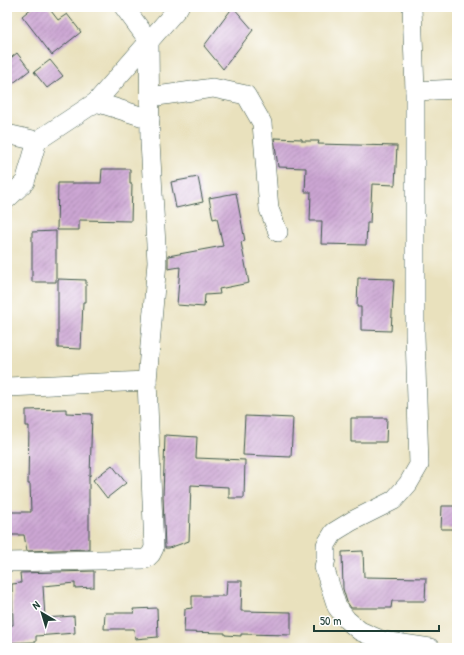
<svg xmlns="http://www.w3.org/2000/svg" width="464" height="655" viewBox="0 0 464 655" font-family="'Patrick Hand',sans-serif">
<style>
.building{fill:url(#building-hatch)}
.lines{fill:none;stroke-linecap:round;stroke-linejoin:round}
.minor-casing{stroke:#3d5649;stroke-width:20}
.minor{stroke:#fff;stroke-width:19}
</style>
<defs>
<pattern id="building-hatch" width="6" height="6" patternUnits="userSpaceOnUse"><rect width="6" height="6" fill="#cca6d3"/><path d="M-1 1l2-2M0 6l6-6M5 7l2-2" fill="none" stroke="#a588ac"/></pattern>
</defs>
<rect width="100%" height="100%" fill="#fff"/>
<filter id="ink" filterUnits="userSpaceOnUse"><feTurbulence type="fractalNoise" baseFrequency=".025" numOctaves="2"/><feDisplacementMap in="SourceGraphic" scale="8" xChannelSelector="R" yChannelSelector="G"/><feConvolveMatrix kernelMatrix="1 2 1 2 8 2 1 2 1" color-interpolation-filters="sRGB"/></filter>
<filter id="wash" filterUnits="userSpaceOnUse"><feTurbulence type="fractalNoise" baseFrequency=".012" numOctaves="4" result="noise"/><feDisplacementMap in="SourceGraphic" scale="16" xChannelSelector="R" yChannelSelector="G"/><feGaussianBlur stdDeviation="0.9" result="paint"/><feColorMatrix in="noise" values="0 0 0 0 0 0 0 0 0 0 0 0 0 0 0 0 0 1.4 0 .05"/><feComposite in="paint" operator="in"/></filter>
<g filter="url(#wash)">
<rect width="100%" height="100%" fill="#e9e1bd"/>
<g id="blocks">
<g class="building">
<polygon points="33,7 48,7 58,20 67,14 81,32 52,55 22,16"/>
<polygon points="233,7 253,30 223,69 204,46"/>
<polygon points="17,53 30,70 7,88 7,61"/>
<polygon points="50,60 63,76 47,88 34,72"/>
<polygon points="274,138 302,139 302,141 319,141 318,144 397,146 395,185 372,184 370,223 367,223 366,245 321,244 322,221 310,221 311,192 305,192 306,168 278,167"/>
<polygon points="102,169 130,169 130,184 132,184 131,221 79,220 79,230 57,230 58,183 101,183"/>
<polygon points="198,177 203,202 176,208 171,182"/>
<polygon points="236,193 245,241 241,242 249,283 219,289 220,294 205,295 204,307 177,305 180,267 168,269 168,256 223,246 217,218 213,219 209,198"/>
<polygon points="56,231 56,282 32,282 32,232"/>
<polygon points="358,278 394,279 391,331 361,330 361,307 357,307"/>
<polygon points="58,279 86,280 86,302 83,302 81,349 58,348"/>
<polygon points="66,409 66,413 92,414 90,476 89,475 89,549 27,551 24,535 7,535 7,512 31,512 30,484 28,484 29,426 26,426 26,410"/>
<polygon points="245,416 293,418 291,457 243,455"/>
<polygon points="351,418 387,418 386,442 351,442"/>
<polygon points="165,435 197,437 196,458 245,460 244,498 229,498 229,487 191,485 189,541 169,548 165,548 163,496"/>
<polygon points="112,465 126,483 107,498 93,480"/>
<polygon points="442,506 457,506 457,529 441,529"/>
<polygon points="363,551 364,577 426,578 425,601 392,601 391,608 351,608 347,602 343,589 342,552"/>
<polygon points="94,571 94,587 75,588 75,583 43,586 45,618 74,616 75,633 36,636 36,642 7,643 7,626 13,625 12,584 21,583 20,573"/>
<polygon points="227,581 242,581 241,611 291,612 291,635 241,634 241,636 225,635 225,633 184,632 185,609 192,608 192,596 226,596"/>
<polygon points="157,608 158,637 135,639 134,629 104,629 105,613 134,613 133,609"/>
</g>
</g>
</g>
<g filter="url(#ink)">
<use href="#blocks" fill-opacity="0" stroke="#3d5649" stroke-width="1"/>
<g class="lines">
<g class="minor-casing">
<g id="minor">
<polyline points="412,7 415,91 415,335 419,465 408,484 394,500 352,521 334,532 326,545 326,559 324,567 337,607 347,620 360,631 383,641 430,648"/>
<polyline points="415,91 457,89"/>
<polyline points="150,97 213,88 246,95 262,123 269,209 278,232"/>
<polyline points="96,102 150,119"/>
<polyline points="7,134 37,141"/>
<polyline points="7,199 25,182 37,141 96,102 179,7"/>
<polyline points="7,387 147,381 157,262 150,142 149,41 124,7"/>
<polyline points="7,562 146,559 151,554 154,548 147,381"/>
</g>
</g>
<use href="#minor" class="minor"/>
</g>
</g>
<rect width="464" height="655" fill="none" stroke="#fff" stroke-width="24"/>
<g transform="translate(42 613) rotate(322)" stroke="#ffffff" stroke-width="3" paint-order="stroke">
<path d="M0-3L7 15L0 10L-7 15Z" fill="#1f3d34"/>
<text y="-6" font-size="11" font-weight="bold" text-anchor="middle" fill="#1f3d34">N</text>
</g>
<path d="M314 625v6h125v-6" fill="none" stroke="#1f3d34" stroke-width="2"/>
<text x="320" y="625" font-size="12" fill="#1f3d34" stroke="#ffffff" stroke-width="3" paint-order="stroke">50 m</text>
</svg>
